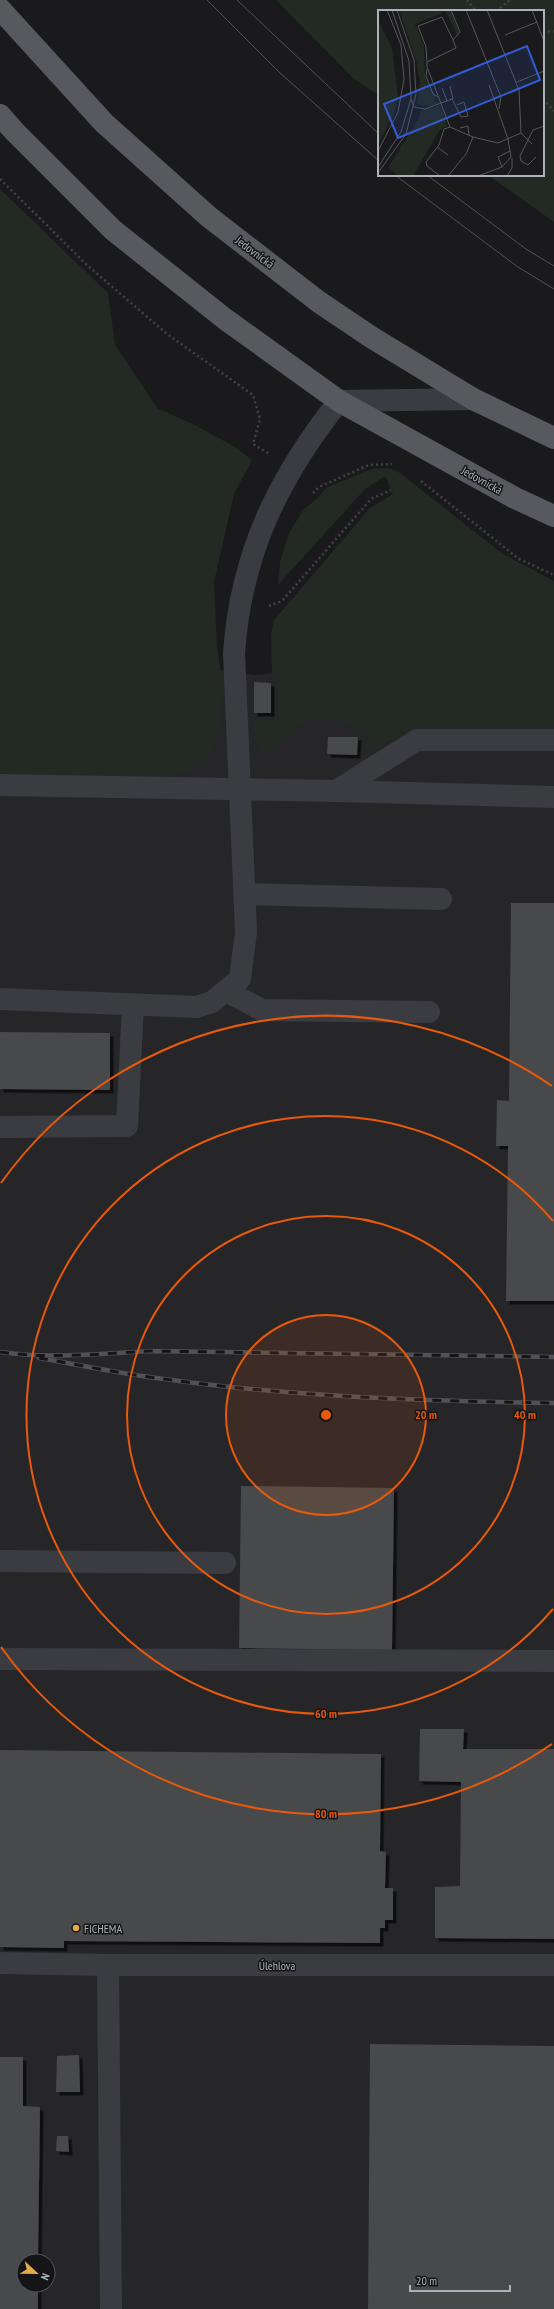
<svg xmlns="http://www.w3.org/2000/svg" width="554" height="2309" viewBox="0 0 554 2309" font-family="'PT Sans Narrow',sans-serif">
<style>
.built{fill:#262629;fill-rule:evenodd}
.green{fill:#222a23}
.building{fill:#47484c;filter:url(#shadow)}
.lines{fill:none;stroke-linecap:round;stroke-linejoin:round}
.path{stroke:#414348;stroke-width:2.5;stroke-dasharray:2 3;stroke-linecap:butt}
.minor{stroke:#3b3c41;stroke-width:22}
.major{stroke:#57595f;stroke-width:22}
.tram{stroke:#505257;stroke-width:1}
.rail-casing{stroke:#505257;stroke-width:4.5}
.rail{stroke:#151517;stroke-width:3;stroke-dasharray:9;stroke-linecap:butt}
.ring{fill:none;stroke:#e8590c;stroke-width:2}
.poi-dot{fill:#e4ab4a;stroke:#151517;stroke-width:1.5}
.labels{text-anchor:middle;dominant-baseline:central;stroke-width:3;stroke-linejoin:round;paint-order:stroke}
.street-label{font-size:12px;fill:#adb2ba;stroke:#151517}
.poi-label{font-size:12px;fill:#adb2ba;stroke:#151517;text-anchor:start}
.inset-road{fill:none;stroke:#55575b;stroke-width:1}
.view{fill:#335dd4;fill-opacity:0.15;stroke:#335dd4;stroke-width:2}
.inset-edge{fill:none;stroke:#adb2ba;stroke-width:2}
.centre{fill:#e8590c;stroke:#151517;stroke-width:2}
.ring-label{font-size:12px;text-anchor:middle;font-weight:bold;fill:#e8590c;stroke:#151517;stroke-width:3;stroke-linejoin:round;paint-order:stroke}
</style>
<defs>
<filter id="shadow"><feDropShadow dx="3.5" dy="3.5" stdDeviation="0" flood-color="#0009"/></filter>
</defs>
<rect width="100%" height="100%" fill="#1a1a1c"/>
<path class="built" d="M554,622v1687h-554v-1670l255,36 87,-9zM24,2261h24v24h-24z"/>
<g class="green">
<polygon points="276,0 554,0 554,222 488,175 543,175 543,11 379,11 379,96 352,77"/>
<polygon points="0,189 108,293 115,345 157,408 197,426 235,447 252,460 234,494 214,582 217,647 223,689 219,734 209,757 191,771 169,776 0,775"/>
<polygon points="375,468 392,469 400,473 503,554 554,581 554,728 413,728 366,755 365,732 338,719 307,720 261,755 254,735 254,719 278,720 277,681 272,676 271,634 274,620 370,508 393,494 385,476 365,489 278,585 280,562 289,533 304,509 318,498 327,487"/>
</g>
<g class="building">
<polygon points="254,682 271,683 271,713 254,713"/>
<polygon points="328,737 358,737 357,755 327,754"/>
<polygon points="511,903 554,903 554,1301 506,1301 508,1146 496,1146 497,1100 509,1101"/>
<polygon points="0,1032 110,1033 110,1090 0,1089"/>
<polygon points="241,1486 394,1488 392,1650 239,1648"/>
<polygon points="420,1729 464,1729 463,1749 554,1749 554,1939 435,1938 435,1887 460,1886 461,1782 419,1781"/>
<polygon points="0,1750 381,1754 380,1851 386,1852 385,1888 393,1888 393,1920 385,1920 385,1928 380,1928 380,1943 64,1941 64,1948 0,1947"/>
<polygon points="370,2044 554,2046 554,2309 368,2309"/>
<polygon points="79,2055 80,2092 56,2092 57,2056"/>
<polygon points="0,2057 23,2057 23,2106 40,2107 38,2261 24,2261 24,2285 38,2285 38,2309 0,2309"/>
<polygon points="57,2136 68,2136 69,2152 56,2151"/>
</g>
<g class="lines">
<g class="path">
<polyline points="467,0 476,11"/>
<polyline points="496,11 510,0"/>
<polyline points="543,32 554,31"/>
<polyline points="543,99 554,111"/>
<polyline points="0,179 87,265 167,334 253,395 260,419 253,444 268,453"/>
<polyline points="421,481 519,559 554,575"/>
<polyline points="313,493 319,487 369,465 392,464"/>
<polyline points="269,606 282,601 371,499 391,490"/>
</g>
<g class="minor">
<polyline points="0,785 336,791 554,797"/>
<polyline points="336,791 417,740 554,740"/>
<polyline points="245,894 441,899"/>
<polyline points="226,991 262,1010 429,1012"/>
<path d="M0,999l197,8 15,-5 28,-23 6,-47 -12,-279c7,-99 44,-175 105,-252l134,-2"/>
<polyline points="0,1127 127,1126 133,1005"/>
<polyline points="0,1561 225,1563"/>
<polyline points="0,1659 554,1661"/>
<polyline points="0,1963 108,1965 554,1965"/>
<polyline points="108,1965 111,2309"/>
</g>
<g class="major">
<polyline points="0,9 104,123 209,217 319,302 371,337 473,399 554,438"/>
<polyline points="0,115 15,132 113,230 225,319 339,401 515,498 554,516"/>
</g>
<g class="tram">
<polyline points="207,0 279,72 379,161"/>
<polyline points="237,0 379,134"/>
<polyline points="395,175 518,267 554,289"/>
<polyline points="427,175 526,249 554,266"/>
</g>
<g class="rail-casing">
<g id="rail">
<path d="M0,1352c49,7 100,2 149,-1l405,6"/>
<path d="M39,1358c41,7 83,16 125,21 130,18 260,22 390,24"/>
</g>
</g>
<use href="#rail" class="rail"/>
</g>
<circle cx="326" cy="1415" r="100" fill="#e8590c" fill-opacity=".12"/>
<g class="ring">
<circle cx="326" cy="1415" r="100"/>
<circle cx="326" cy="1415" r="199"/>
<path d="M553 1609A299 299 0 1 1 553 1221"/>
<path d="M552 1744A399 399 0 0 1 1 1647M1 1183A399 399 0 0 1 552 1086"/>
</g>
<circle class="poi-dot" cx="76" cy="1928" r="4"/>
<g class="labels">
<g class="street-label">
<text transform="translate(255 252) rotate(37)">Jedovnická</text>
<text transform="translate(482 480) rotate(29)">Jedovnická</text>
<text x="277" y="1965">Úlehlova</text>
</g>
<g class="poi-label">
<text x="84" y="1928">FICHEMA</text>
</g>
</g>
<g transform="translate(378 10)">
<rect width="166" height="166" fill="#1a1a1c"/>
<path d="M21,0h40l4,3 -28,11 9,22 1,31 10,19v5l3,2 -2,1 -7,2 -11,-4 9,4 -3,1 -7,-4 3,-20 -4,-23zM67,0h6l8,22 -2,3zM0,10l14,28 6,48 -4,18 -16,31zM60,96l4,2 5,18 -8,5 -26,45 -16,-1 -9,-7 31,-50 1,-7z" fill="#222a23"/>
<path class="inset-road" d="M73,0l9,22 -7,8 3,8 -29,14v5l23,60 23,10 25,6 23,-10M88,0l35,87 -2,12M109,0l32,80 2,43M154,0l12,31M127,25l32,-13M49,52l-1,-15 -8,-21 24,-9 11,23M49,59l-1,7 7,18 5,3M139,72l27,-11M72,76l3,13M64,78l5,13M33,89l3,8 11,2 27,-10 9,18 7,-1 -4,-14 -7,3M82,118l8,-2 1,9M143,123l11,11M59,137l11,8M0,141l20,-39 6,-33 -3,-34 -14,-35M158,147l-8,8 -7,-4 -1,-5 13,-26 11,-4M0,157l23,-35 10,-33 -2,-38 -17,-51M124,157l-4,-10 12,-6M0,163l28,-39 10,-40 -2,-34 -17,-50M62,166l-13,-10 -1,-4 13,-17 5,-16 6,-2M70,166l18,-22 7,-17M100,166l24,-9 9,-10 -3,-18 -19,-54M129,166l5,-8v-10"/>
<path class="view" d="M149,36l13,34 -142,58 -14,-34z"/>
<rect width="166" height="166" class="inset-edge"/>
</g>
<circle cx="326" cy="1415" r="6" class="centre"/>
<g class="ring-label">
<text x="426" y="1419">20 m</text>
<text x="525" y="1419">40 m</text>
<text x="326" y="1718">60 m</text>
<text x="326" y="1818">80 m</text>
</g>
<g transform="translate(36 2273) rotate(112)"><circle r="19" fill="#151517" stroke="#525458"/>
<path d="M0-3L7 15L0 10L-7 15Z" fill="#e4ab4a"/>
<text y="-6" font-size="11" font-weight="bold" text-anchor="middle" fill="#adb2ba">N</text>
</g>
<path d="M410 2285v6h100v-6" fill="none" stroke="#adb2ba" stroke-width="2"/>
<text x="416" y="2285" font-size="12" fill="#adb2ba" stroke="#151517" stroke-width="3" paint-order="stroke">20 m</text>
</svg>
